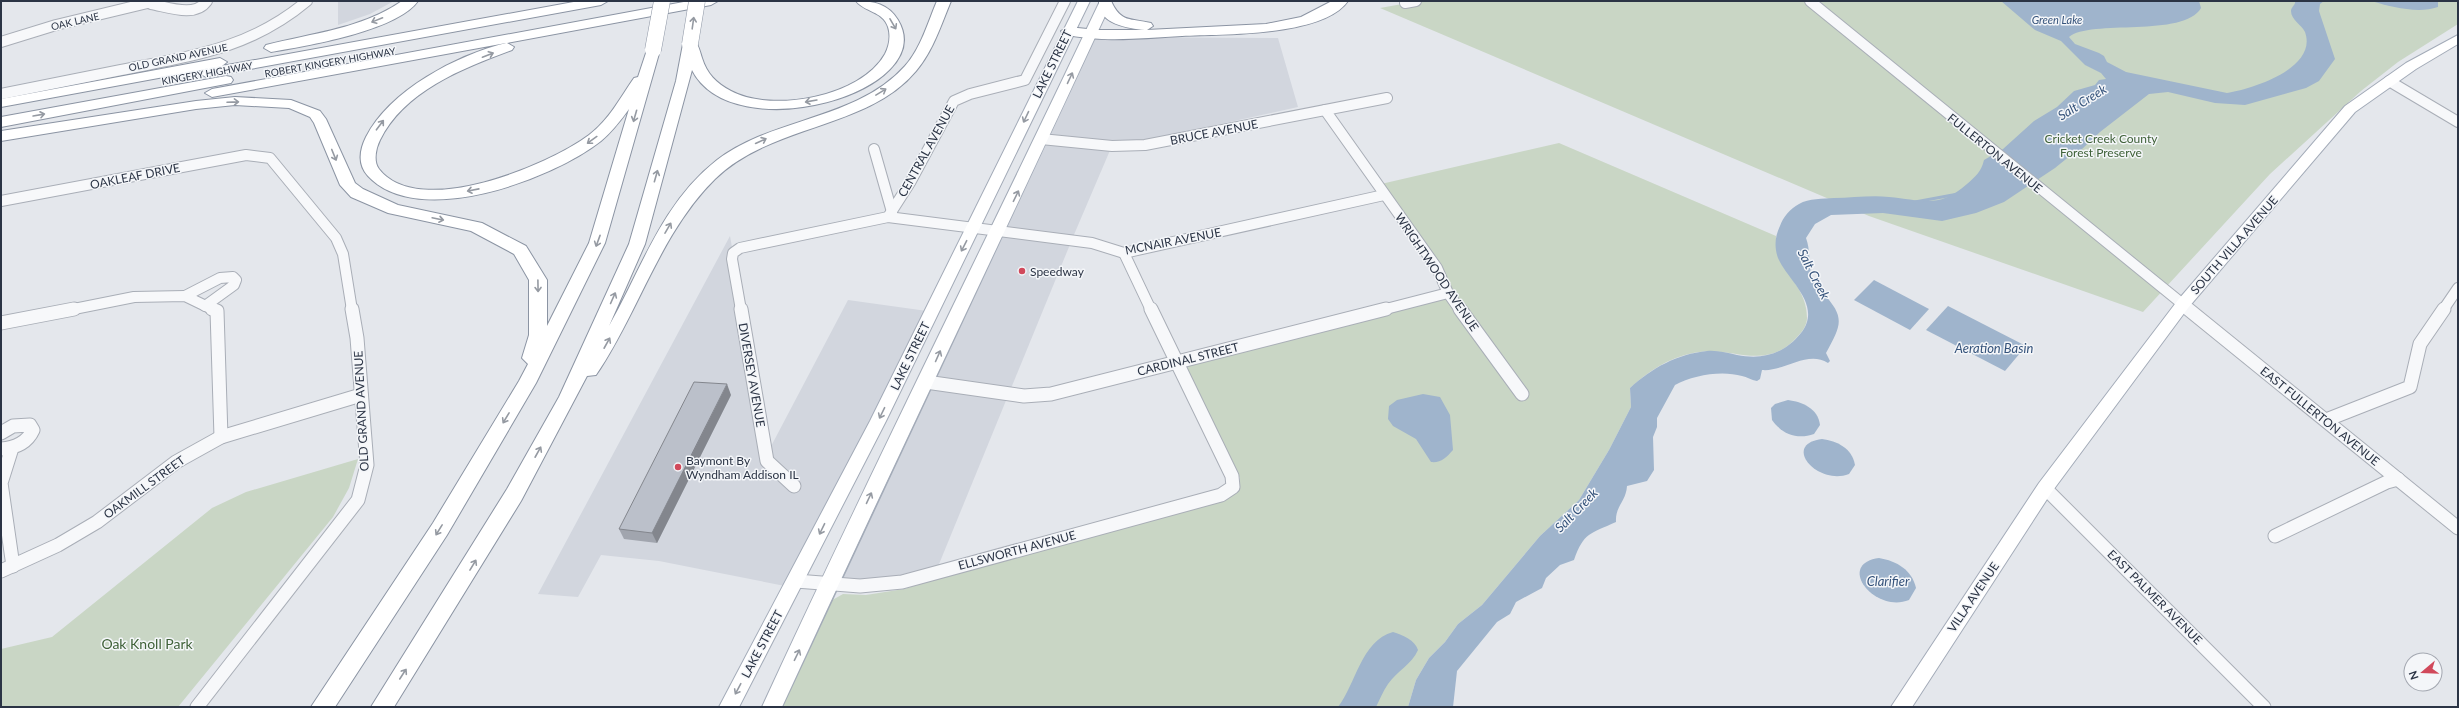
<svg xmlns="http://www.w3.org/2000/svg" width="2459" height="708" viewBox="0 0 2459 708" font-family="Lato,sans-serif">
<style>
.built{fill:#d2d6de}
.green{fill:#c9d6c5}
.water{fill:#9fb4cc}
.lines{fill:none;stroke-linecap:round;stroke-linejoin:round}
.stream{stroke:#9fb4cc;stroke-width:3}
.minor-far1-casing{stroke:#a9aeb7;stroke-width:12}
.minor-casing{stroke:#a9aeb7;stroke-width:15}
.major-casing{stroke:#a3abb8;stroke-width:2}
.highway-casing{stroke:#8b94a3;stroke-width:2}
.minor-far1{stroke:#f7f8fa;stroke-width:10}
.minor{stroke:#f7f8fa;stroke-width:13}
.major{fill:#fff;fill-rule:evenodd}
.highway{fill:#fff;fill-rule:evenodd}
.highway-bridge-casing{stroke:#8b94a3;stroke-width:17;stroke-linecap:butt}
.highway-bridge{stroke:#fff;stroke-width:16}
.wall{fill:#a1a5ae}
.shaded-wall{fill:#83868d}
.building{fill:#bbc0ca;stroke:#83868d}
.oneway{stroke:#959aa2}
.poi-dot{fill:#d1495b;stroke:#f4f6f9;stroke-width:1.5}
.labels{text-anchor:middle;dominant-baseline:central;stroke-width:3;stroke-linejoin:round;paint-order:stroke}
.far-street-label{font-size:10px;fill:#2b3445;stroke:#f4f6f9}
.far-water-label{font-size:11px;font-style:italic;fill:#34527a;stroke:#f4f6f9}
.street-label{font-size:12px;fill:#2b3445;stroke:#f4f6f9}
.park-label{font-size:12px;fill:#3f6138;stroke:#f4f6f9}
.poi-label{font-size:12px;fill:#2b3445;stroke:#f4f6f9;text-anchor:start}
.water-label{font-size:13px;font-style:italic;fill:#34527a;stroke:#f4f6f9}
.near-park-label{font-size:14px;fill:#3f6138;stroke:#f4f6f9}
</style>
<rect width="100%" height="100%" fill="#e4e7ec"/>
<g class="built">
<polygon points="338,1 394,1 370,14 338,25"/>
<polygon points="1092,37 1278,38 1298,107 1111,148 1073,237 1002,230"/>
<polygon points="1000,233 1071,242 937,569 903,579 834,581"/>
<polygon points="730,236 768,452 848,300 927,311 790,587 659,561 601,555 578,597 538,594"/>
</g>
<g class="green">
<polygon points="1419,1 2458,1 2458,24 2398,62 2361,91 2270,174 2143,312 1869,216 1380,8"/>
<path d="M1559,143l217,93c-1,36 31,47 31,82 0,7 -5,14 -9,18 -33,38 -66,8 -105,17 -25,5 -44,18 -63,35l1,19 -22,43 -30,50 -39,36 -58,69 -24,19 -13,18 -16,16 -13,22 -8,27h-631l50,-104 16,-9 23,1 38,-6 334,-100 2,-11 -56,-113 137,-35 129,-43 -9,-21 -60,-82z"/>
<polygon points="358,459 349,488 333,517 178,707 1,707 1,649 52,637 212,508 246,492"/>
</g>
<g class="water">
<path d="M2001,1h198l2,7c-17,30 -111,11 -132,29l6,7 24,9 5,3 3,6 19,10 101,21c26,-4 91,-25 78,-61 -3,-7 -14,-12 -14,-21 0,-4 5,-6 4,-10h29l-4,3 -1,7 16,48 -16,22 -13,7 -61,17 -30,-2 -47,-11 -19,2 -49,38 -19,18 -10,5 -16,13 -51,34 -28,11 -34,8 -59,-8 -52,2 -16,9 -9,14c5,13 2,27 6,40 2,5 7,10 11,15 23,25 18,32 3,60l4,8 -2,2c-21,-13 -44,9 -66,7l-2,9 -3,2c-6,-1 -10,-4 -15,-5 -20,-6 -49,-1 -67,9l-18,33v9l-4,10 1,33 -7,11 -20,5c-1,16 -12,20 -11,36 -26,12 -32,10 -42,38l-14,5 -14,13 -4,10 -26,14 -6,12 -13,8 -40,49 -4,36h-45l8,-27 13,-22 16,-16 13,-18 24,-19 58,-69 39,-36 30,-50 22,-43 -1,-19c22,-20 47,-34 77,-37 10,-1 21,2 30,4 26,5 47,-1 64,-22 22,-28 -13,-52 -23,-75 -4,-11 -3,-22 2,-32 3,-9 10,-17 19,-22 10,-6 24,-5 35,-6 18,0 37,-3 55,-1 34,3 50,12 78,-13 9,-8 14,-12 17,-24l19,-11 31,-28 23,-14 17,-16 21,-6 4,-5 7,-1 -5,-6 -16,-8 -24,-24 -26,-11z"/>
<path d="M2371,1h67v6c-20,7 -46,0 -67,-6z"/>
<polygon points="1874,280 1929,309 1910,330 1854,300"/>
<polygon points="1948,306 2026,346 2005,371 1926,330"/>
<path d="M1423,394l17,3 10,18 3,35c-7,8 -12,13 -22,12l-15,-23 -23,-13 -5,-7 1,-13 8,-6z"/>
<path d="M1788,400c14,2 30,8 32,25l-6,9c-17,6 -32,0 -42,-14l-1,-12 4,-4z"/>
<path d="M1822,439c15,2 30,9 33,26l-6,9c-32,12 -68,-30 -27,-35z"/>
<path d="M1879,558c18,3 33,12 37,30l-7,12c-34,14 -74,-36 -30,-42z"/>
<path d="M1393,632c10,3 22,8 25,18 -6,14 -21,21 -30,34 -5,7 -8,15 -12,23h-38c18,-23 23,-66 55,-75z"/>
</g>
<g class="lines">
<polyline class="stream" points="1915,202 1958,194"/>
<g class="minor-far1-casing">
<g id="minor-far1">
<polyline points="1810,1 2190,310"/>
<polyline points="1405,3 1416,1"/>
<path d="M151,4c17,3 44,14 56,-3"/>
<polyline points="1,42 56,25 156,1"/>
<polyline points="2389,81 2458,122"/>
<path d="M1,94c40,-8 80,-16 120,-24 70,-14 129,-21 186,-69"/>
<polyline points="1325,110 1437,268 1448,293 1460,310"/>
<polyline points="1041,139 1112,146 1145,145 1387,98"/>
<polyline points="874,149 892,212"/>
<polyline points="1,201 246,155 270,158 336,238 343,254 352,310"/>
<polyline points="888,217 911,181 954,101 970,94 1025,80 1065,1"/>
<polyline points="1124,253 1151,310"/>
<polyline points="185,296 220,278 233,277 236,280 234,285 205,306"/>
<polyline points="69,310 134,297 185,296 214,310"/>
<polyline points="741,310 732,259 733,253 740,248 888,217 1092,243 1124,253 1384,195"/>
<polyline points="1382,310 1448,293"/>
<polyline points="2443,310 2458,288"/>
</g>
</g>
<g class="minor-casing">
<g id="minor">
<polyline points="212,309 217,311 221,437"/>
<polyline points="741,309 767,461 794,486"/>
<polyline points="1460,309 1522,394"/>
<polyline points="2188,309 2458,528"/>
<polyline points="1,323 74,309"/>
<polyline points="926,382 1024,396 1051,394 1386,309"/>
<polyline points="2326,420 2410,387 2420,344 2444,309"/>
<path d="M1,433l12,-7 17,-1 3,5c-6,13 -18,18 -32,19"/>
<polyline points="12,448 1,483 13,566"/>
<polyline points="2045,488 2264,707"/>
<polyline points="2275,536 2387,482 2398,479"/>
<polyline points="1,571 58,545 97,522 176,462 221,437 361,395"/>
<polyline points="796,581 860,586 902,582 1221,495 1233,487 1232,476 1151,309"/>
<polyline points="197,707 358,500 367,465 357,338 352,309"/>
</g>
</g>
<g class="major-casing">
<g id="major">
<polygon points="1078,1 1090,1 886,421 739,707 719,707 870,421"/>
<path d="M1100,1h12c-109,236 -222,470 -330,706h-20c109,-237 226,-470 338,-706z"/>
<polygon points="2458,35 2458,44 2416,69 2355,112 2188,308 2051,493 1912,707 1891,707 2039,483 2178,300 2345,106 2406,63"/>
</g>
</g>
<g class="highway-casing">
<g id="highway">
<path d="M402,1h16c-21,30 -112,45 -147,51l-7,-4 2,-3c47,-12 95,-16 136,-44z"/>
<polygon points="579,1 608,1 601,5 206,77 199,73 202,70 1,107 1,99 220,58 227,62 222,66"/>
<path d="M689,1h29l-7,4 -204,38 7,4 -2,3c-49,18 -108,41 -132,90 -4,8 -7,21 -1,29 40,51 170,-4 210,-34 20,-15 31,-37 45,-57l4,-1 10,-30 5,-1 7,4 -55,193 -69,140 -89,152 -112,172h-24l122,-184 86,-142 9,-17 -6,-6 7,-23v-55l-15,-26 -43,-23 -83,-18 -37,-16 -11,-12 -26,-62 -4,-6 -21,-9 -54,-3 -39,4 -195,32v-10l195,-30 39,-4 56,3 29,11 6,8 29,64 8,6 35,16 84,18 44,23 21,34v46l42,-83 40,-134c-8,11 -17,23 -28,32 -48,38 -183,89 -233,35 -11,-12 -8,-27 -2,-39 24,-47 91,-82 140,-94l-294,54 -7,-4 7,-4z"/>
<path d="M856,1c18,0 32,3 42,19 43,72 -165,131 -206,50l-47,174 -36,82c33,-58 53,-123 108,-166 56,-43 140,-40 188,-94 16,-18 23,-44 32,-65h14c-10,24 -18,50 -35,70 -48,58 -145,53 -201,108 -55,54 -76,133 -119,196l-9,1 -66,125 -127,206h-23l136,-218 52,-92 70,-153 47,-163 7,-37 7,-4 5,1c4,5 5,11 7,17 5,16 14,25 29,33 41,22 130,6 154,-37 4,-8 6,-18 3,-27 -5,-16 -24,-15 -32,-26z"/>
<path d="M1099,1h12c10,22 19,17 40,22l2,3 -6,4 119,-6 35,-7 31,-16h16c-25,36 -127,33 -166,35 -39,2 -81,7 -119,-2l-2,-3 7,-4 29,3h48c-18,-2 -47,-6 -46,-29z"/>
<polygon points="226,76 231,77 233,80 231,83 1,127 1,117"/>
</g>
</g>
<use href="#minor-far1" class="minor-far1"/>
<use href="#minor" class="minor"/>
<use href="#major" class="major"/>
<use href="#highway" class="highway"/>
<g class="highway-bridge-casing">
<g id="highway-bridge">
<polyline points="690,44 697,1"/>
<polyline points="653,50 662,1"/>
</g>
</g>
<use href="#highway-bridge" class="highway-bridge"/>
</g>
<polygon class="wall" points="731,395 657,543 624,539 619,529"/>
<polygon class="shaded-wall" points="727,384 731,395 657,543 652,533"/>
<polygon class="building" points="694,382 727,384 652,533 619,529"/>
<defs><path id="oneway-shaft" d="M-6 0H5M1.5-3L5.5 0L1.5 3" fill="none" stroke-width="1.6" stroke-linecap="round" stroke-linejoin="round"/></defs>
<g class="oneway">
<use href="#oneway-shaft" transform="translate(377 20) rotate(158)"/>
<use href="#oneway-shaft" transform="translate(693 23) rotate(-82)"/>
<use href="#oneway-shaft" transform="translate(893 24) rotate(60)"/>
<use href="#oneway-shaft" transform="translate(488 55) rotate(-21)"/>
<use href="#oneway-shaft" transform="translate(1070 78) rotate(-65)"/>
<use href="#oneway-shaft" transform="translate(881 92) rotate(-31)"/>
<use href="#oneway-shaft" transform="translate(811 101) rotate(170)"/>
<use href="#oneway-shaft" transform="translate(233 102) rotate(-2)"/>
<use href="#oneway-shaft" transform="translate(39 115) rotate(-10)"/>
<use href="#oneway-shaft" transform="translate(635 116) rotate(106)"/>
<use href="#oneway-shaft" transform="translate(1026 117) rotate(115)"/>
<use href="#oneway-shaft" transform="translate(380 125) rotate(-53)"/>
<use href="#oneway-shaft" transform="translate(592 140) rotate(144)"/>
<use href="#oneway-shaft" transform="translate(761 141) rotate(-25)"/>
<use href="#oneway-shaft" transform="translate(334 155) rotate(68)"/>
<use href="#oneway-shaft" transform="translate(656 176) rotate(-74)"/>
<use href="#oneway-shaft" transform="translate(473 190) rotate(169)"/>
<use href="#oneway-shaft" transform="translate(1016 196) rotate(-64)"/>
<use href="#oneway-shaft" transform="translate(438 219) rotate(12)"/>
<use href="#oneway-shaft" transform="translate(668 228) rotate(-60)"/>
<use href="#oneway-shaft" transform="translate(598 241) rotate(110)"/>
<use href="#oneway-shaft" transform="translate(964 246) rotate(117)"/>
<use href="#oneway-shaft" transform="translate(538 286) rotate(89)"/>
<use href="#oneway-shaft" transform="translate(613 298) rotate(-66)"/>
<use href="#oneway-shaft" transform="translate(607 343) rotate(-61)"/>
<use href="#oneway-shaft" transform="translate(938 356) rotate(-66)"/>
<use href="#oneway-shaft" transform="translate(882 413) rotate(116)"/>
<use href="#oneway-shaft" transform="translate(506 418) rotate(121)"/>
<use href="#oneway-shaft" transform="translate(538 452) rotate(-61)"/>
<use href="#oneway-shaft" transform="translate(869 498) rotate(-65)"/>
<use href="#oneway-shaft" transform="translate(822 529) rotate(116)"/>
<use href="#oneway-shaft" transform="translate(439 530) rotate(122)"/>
<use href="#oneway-shaft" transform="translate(473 565) rotate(-59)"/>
<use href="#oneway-shaft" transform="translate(797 655) rotate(-64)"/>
<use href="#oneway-shaft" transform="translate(403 674) rotate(-57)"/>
<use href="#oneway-shaft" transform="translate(738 689) rotate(118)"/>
</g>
<g class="poi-dot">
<circle cx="1022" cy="271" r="4"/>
<circle cx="678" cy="467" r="4"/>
</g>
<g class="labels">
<g class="far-street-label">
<text transform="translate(75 21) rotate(-13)">OAK LANE</text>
<text transform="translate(178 57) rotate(-12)">OLD GRAND AVENUE</text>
<text transform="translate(330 62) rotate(-10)">ROBERT KINGERY HIGHWAY</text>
<text transform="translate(207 73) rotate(-10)">KINGERY HIGHWAY</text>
</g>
<g class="far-water-label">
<text x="2057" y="19">Green Lake</text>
</g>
<g class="street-label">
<text transform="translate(1052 64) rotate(-64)">LAKE STREET</text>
<text transform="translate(1214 132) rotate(-11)">BRUCE AVENUE</text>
<text transform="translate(926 151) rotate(-61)">CENTRAL AVENUE</text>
<text transform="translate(1995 153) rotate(39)">FULLERTON AVENUE</text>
<text transform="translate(135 176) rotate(-11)">OAKLEAF DRIVE</text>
<text transform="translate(1173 241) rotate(-11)">MCNAIR AVENUE</text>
<text transform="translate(2234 245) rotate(-49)">SOUTH VILLA AVENUE</text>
<text transform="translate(1437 272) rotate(56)">WRIGHTWOOD AVENUE</text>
<text transform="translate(910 356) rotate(-64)">LAKE STREET</text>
<text transform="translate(1188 359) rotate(-14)">CARDINAL STREET</text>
<text transform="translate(752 375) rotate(80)">DIVERSEY AVENUE</text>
<text transform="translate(361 411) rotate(-93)">OLD GRAND AVENUE</text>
<text transform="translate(2320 416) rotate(39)">EAST FULLERTON AVENUE</text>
<text transform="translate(144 487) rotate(-36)">OAKMILL STREET</text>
<text transform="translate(1017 550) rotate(-15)">ELLSWORTH AVENUE</text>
<text transform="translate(1973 597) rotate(-56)">VILLA AVENUE</text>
<text transform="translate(2155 597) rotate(45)">EAST PALMER AVENUE</text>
<text transform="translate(762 644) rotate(-62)">LAKE STREET</text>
</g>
<g class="park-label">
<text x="2101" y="138">Cricket Creek County<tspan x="2101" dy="14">Forest Preserve</tspan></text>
</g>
<g class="poi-label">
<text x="1030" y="271">Speedway</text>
<text x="686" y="460">Baymont By<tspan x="686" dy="14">Wyndham Addison IL</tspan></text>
</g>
<g class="water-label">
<text transform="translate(2082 102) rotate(-32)">Salt Creek</text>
<text transform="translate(1814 274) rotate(63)">Salt Creek</text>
<text x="1994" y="348">Aeration Basin</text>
<text transform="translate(1576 510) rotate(-46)">Salt Creek</text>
<text x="1888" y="581">Clarifier</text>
</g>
<g class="near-park-label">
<text x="147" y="643">Oak Knoll Park</text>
</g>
</g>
<rect width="2459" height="708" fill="none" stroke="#2b3445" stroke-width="4"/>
<g transform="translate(2423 672) rotate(251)"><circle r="19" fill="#f4f6f9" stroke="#a4a8b1"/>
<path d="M0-3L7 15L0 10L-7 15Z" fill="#d1495b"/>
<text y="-6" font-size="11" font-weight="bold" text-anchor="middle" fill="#2b3445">N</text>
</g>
</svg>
